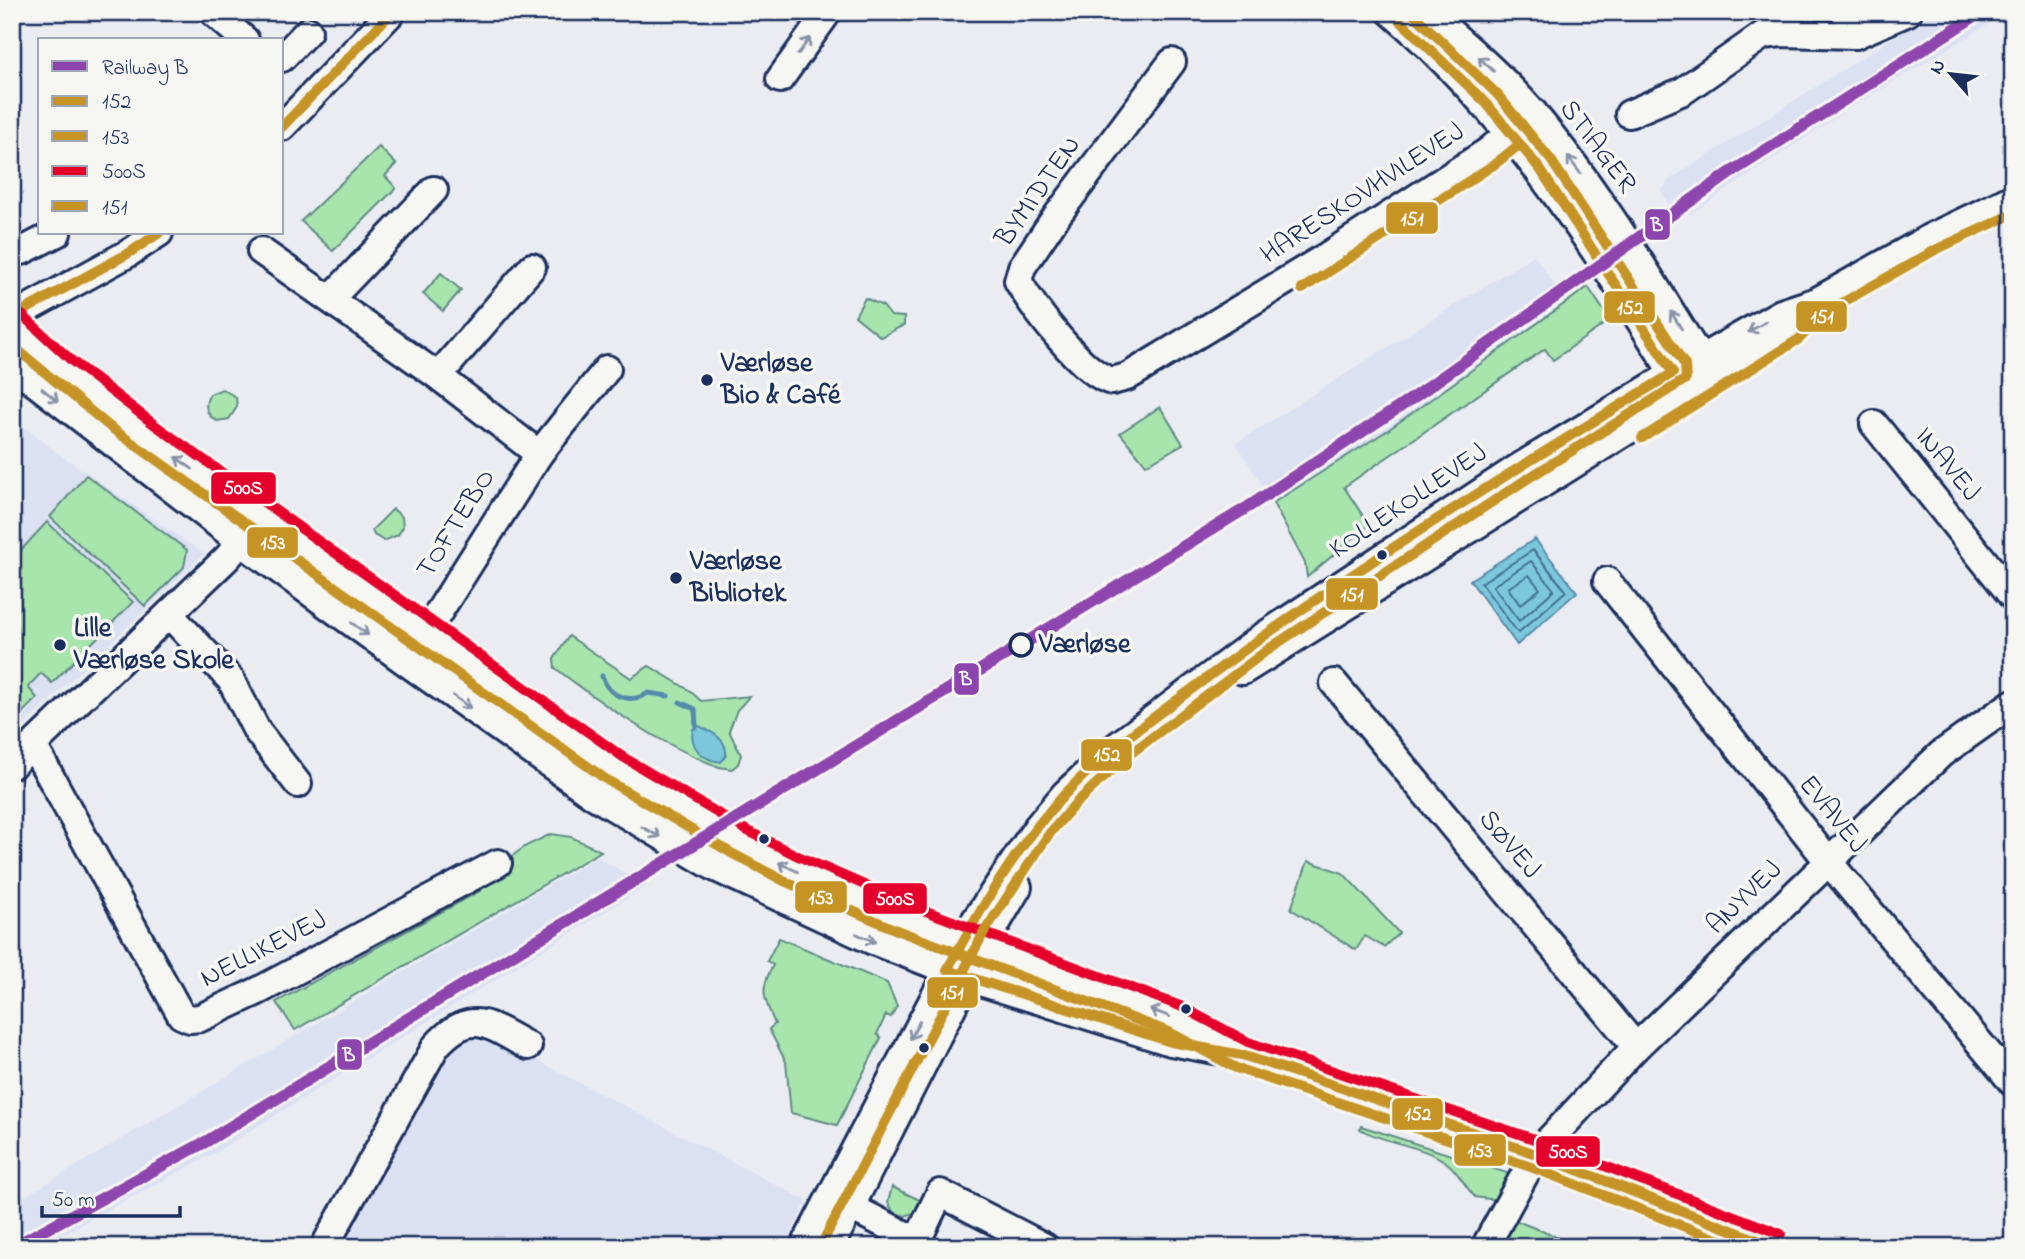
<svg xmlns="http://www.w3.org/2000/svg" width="2025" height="1259" viewBox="0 0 2025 1259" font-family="'Indie Flower',sans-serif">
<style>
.built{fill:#dce0f3}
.green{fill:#a7e5ad;stroke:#618a86;stroke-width:2}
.water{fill:#7cc7dc;stroke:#558aaa;stroke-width:2}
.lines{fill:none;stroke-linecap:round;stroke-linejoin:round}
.shore{stroke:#426c90;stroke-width:2}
.stream{stroke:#558aaa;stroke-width:5}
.minor-casing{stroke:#1b2f5e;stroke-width:32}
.minor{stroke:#f6f6f2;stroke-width:26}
.bus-1-casing{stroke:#f6f6f2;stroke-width:16}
.bus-2-casing{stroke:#f6f6f2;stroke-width:16}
.bus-3-casing{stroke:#f6f6f2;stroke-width:16}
.bus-4-casing{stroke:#f6f6f2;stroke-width:16}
.bus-1{stroke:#c69425;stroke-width:10}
.bus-2{stroke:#c69425;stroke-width:10}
.bus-3{stroke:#e4002b;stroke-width:10}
.bus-4{stroke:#c69425;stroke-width:10}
.rail-1-casing{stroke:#f6f6f2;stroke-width:18}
.rail-1{stroke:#8e44ad;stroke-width:12}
.oneway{stroke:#8892a8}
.poi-dot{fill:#1b2f5e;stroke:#f6f6f2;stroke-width:2.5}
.stop-dot{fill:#f6f6f2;stroke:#1b2f5e;stroke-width:3.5}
.labels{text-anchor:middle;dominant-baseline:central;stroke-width:7;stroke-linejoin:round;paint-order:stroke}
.street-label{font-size:28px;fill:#1b2f5e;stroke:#f6f6f2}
.poi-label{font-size:28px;font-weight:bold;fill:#1b2f5e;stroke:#f6f6f2;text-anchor:start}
.stop-label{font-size:28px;font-weight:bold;fill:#1b2f5e;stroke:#f6f6f2;text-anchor:start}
.line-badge{stroke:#f6f6f2;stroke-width:2.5}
.badge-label{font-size:19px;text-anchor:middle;font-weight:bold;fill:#fff}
</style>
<rect width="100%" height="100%" fill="#eaecf2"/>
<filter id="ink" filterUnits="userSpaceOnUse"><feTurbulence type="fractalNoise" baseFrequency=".0143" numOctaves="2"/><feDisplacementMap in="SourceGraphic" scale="14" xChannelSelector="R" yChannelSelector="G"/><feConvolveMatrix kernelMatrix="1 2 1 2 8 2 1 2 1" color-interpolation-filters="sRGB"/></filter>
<g filter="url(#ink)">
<g class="built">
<polygon points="1934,12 2008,12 1853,106 1690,214 1677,218 1661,191 1669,180"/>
<polygon points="1534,255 1567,302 1388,430 1273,503 1236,443"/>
<polygon points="12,417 59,454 204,554 12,736"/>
<polygon points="597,857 647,886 213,1154 38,1247 12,1247 12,1204"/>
<polygon points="461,1031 482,1032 807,1201 784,1247 337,1247 446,1048"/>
</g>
<g class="green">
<polygon points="379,147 396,164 385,176 396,188 333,251 301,221"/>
<polygon points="441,273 461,290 443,311 423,294"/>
<polygon points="1588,287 1610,320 1553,360 1545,349 1344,487 1369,525 1307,577 1305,563 1273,503 1388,430"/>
<polygon points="865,298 883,306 891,316 904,317 904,325 881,337 855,316"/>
<path d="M222,389l14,8 1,10 -8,12 -12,2c-11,-6 -14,-16 -7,-27z"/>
<polygon points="1160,407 1183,444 1146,465 1120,433"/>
<polygon points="86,475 187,550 184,567 145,606 50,517"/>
<polygon points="393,509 402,517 403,527 398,535 384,541 374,535 372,530"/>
<polygon points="47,522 133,602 52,683 41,673 28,687 37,698 12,723 12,560"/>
<path d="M569,636l62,42 18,-12 40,24 12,11 49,-5 -13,14 -8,21 12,24 -3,9 -6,5 -13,-2c-60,-23 -113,-60 -164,-99l-1,-9z"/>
<polygon points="551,834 571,837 601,851 295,1030 276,1002 480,891 505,861 526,846"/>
<polygon points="1308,861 1343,873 1399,933 1384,947 1365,936 1356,950 1291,909"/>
<path d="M779,938l108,45 10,23 -6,11 -5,-2 -9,19 4,4 -44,87 -46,-12 -5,-51 -17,-33 6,-5c-11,-26 -16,-33 -2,-59l-6,-4z"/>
<path d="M1361,1126l149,48 -14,26 -21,-3c-10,-10 -17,-26 -28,-34 -24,-18 -61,-19 -87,-34z"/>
<polygon points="892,1187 922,1201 917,1212 905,1216 893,1212 888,1202"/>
<polygon points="1512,1219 1582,1247 1497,1247"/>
</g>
<g class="water">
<polygon points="1535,539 1577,592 1517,645 1470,580"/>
<path d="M699,726c13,6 29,13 27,30l-5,6c-18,-2 -32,-14 -28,-33z"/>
</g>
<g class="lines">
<g class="shore">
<polygon points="1533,550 1566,591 1518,633 1481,583"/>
<polygon points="1531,561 1554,590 1519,621 1493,586"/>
<polygon points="1529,575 1540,589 1520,605 1508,588"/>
</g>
<g class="stream">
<path d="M602,676c7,22 29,28 46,17l20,3"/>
<polyline points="680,702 695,709 696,727"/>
</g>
<g class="minor-casing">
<g id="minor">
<polyline points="213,12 245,40"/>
<path d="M1391,12c125,107 206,239 291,376"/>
<path d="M1427,12c38,33 76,65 108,103 67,80 119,170 174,258"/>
<polyline points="1845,12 1855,35"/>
<polyline points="282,58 308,31"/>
<path d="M1172,62l-119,159 -31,46 -4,14c15,26 64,93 94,100l15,-4 200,-121 160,-104 47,-39"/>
<polyline points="780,79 828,12"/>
<polyline points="1629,114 1683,91 1763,35 1782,33 1855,35 1908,12"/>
<polyline points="282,127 392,12"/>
<polyline points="22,251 57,233"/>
<polyline points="261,251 438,376 539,454"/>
<polyline points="330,299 434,190"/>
<polyline points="12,317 129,253 159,233"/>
<path d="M12,325c65,65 144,120 221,170l319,231 110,72 77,44 166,76 270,101 47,25"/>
<polyline points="12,365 241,542 406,662 593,795 716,868 873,941 968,978 1171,1042 1242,1055 1351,1091 1536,1154 1776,1247"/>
<polyline points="438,376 532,267"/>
<polyline points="1874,424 2013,597"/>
<polyline points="1607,581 1828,861 2013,1083"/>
<polyline points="169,614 231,680 257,731 298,784"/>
<polyline points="416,648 539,454 607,369"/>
<polyline points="1243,671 1734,364 1792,327 1806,312"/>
<polyline points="1334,683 1636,1047"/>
<polyline points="33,745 181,1015 190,1019 200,1018 258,991 498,863"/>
<polyline points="12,765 228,557 250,530"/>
<polyline points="837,1200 917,1241 914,1247"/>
<polyline points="917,1241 940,1193 1045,1247"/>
<path d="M324,1247l112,-201c35,-39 53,-21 92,0"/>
<polyline points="804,1247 972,925 1038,826 1065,794 1113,749 1262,637 1516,469 1661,381 1781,313 1817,301 1931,237 2013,198"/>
<polyline points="830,1247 984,945 1018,887"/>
<polyline points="1485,1247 1536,1154 1636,1047 1941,754 2013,703"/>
</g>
</g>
<use href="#minor" class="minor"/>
<g class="bus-1-casing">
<g id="bus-1">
<path d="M1391,12l96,92 53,65 133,204c-156,95 -314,191 -461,301 -50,38 -104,74 -147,120 -48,51 -85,116 -118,176l224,72 71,13 109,36 185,63 239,93"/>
<polyline points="282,127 392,12"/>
<polyline points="12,317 129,253 159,233"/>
</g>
</g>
<g class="bus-2-casing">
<polyline id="bus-2" points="12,345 110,427 607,780 733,854 786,882 899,931 1169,1032 1236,1068 1531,1167 1737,1247"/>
</g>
<g class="bus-3-casing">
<polyline id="bus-3" points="22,315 72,361 155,425 623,757 746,830 798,856 910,905 1180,1006 1248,1042 1540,1141 1781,1234"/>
</g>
<g class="bus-4-casing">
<g id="bus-4">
<polyline points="1302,289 1495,164 1520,144"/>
<polyline points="1642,438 1799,339 1826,312 1937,249 2013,214"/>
<polyline points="820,1247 984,932 1049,834 1075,804 1122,760 1270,648 1524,481 1686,379 1685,365 1551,160 1497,94 1411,12"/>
</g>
</g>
<use href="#bus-1" class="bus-1"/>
<use href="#bus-2" class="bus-2"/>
<use href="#bus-3" class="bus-3"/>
<use href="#bus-4" class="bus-4"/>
<g class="rail-1-casing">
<polyline id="rail-1" points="13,1247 207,1141 1248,507 1404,404 1730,173 1981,12"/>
</g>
<use href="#rail-1" class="rail-1"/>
</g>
<defs><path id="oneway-shaft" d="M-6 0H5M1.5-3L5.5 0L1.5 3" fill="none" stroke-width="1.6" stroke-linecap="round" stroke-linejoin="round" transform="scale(1.75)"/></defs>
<g class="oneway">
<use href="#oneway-shaft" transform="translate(804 46) rotate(-54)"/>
<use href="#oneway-shaft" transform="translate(1486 64) rotate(-136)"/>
<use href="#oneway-shaft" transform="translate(1574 165) rotate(-127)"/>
<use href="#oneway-shaft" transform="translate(1676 320) rotate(-122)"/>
<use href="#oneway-shaft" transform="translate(1757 327) rotate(150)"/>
<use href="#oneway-shaft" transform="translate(50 395) rotate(39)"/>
<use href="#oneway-shaft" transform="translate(184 463) rotate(-145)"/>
<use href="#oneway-shaft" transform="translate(360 629) rotate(36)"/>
<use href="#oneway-shaft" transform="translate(462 702) rotate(36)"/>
<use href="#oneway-shaft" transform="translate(651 832) rotate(29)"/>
<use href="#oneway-shaft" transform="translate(788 867) rotate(-154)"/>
<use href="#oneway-shaft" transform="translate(866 938) rotate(24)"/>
<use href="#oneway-shaft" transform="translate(1160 1013) rotate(-159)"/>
<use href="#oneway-shaft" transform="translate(915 1030) rotate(117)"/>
</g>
</g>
<g class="poi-dot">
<circle cx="707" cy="380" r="7"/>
<circle cx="1382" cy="555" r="6"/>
<circle cx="676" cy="578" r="7"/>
<circle cx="60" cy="645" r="7"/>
<circle cx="764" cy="839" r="6"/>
<circle cx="1186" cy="1009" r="6"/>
<circle cx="924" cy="1048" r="6"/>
</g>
<circle class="stop-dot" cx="1021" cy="645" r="11"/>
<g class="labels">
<g class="street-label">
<text transform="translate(1597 147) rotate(53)">STIAGER</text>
<text transform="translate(1039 192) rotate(-55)">BYMIDTEN</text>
<text transform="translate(1363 194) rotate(-33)">HARESKOVHVILEVEJ</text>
<text transform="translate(1947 465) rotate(51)">INAVEJ</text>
<text transform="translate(1409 502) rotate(-34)">KOLLEKOLLEVEJ</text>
<text transform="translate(457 524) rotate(-58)">TOFTEBO</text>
<text transform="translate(1832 815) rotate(51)">EVAVEJ</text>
<text transform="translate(1509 845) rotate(50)">SØVEJ</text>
<text transform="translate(1745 898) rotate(-44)">ANYVEJ</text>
<text transform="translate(264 950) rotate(-27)">NELLIKEVEJ</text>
</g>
<g class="poi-label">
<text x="721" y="364">Værløse<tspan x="721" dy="32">Bio &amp; Café</tspan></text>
<text x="690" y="562">Værløse<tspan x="690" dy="32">Bibliotek</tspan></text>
<text x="74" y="629">Lille<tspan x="74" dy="32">Værløse Skole</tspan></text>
</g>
<g class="stop-label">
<text x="1039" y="645">Værløse</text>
</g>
</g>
<g class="line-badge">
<rect x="1385" y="201" width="54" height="34" rx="7" fill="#c69425"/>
<rect x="1644" y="208" width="27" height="33" rx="7" fill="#8e44ad"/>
<rect x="1603" y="290" width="53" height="34" rx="7" fill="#c69425"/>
<rect x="1795" y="300" width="53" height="33" rx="7" fill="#c69425"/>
<rect x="210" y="471" width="67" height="34" rx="7" fill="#e4002b"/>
<rect x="246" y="526" width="53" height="33" rx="7" fill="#c69425"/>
<rect x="1325" y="577" width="54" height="34" rx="7" fill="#c69425"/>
<rect x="953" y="662" width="27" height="34" rx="7" fill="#8e44ad"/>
<rect x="1080" y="738" width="53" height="34" rx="7" fill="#c69425"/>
<rect x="794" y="880" width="54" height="34" rx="7" fill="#c69425"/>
<rect x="862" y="882" width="66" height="33" rx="7" fill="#e4002b"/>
<rect x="926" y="976" width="53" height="33" rx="7" fill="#c69425"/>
<rect x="336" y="1038" width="27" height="33" rx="7" fill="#8e44ad"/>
<rect x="1391" y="1097" width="53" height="34" rx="7" fill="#c69425"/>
<rect x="1453" y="1133" width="54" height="34" rx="7" fill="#c69425"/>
<rect x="1535" y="1135" width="66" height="33" rx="7" fill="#e4002b"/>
</g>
<g class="badge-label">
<text x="1412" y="225">151</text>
<text x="1657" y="231">B</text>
<text x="1630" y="314">152</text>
<text x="1822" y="323">151</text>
<text x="243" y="494">500S</text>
<text x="273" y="549">153</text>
<text x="1352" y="601">151</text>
<text x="966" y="685">B</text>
<text x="1107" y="761">152</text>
<text x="821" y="904">153</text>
<text x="895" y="905">500S</text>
<text x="952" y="999">151</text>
<text x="349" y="1061">B</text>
<text x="1418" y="1120">152</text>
<text x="1480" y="1157">153</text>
<text x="1568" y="1158">500S</text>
</g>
<rect width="2025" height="1259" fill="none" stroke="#f6f6f2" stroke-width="42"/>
<rect x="21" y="21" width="1983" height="1217" fill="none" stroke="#1b2f5e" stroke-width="2.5" filter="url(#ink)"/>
<rect x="38" y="38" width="245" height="196" fill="#f6f6f2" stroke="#9ea6b7" stroke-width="2"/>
<rect x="52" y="61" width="35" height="10" fill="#8e44ad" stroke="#9ea6b7" stroke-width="2"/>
<text x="102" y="74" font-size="21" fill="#1b2f5e">Railway B</text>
<rect x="52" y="96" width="35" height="10" fill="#c69425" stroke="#9ea6b7" stroke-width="2"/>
<text x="102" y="108" font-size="21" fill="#1b2f5e">152</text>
<rect x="52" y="131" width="35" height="10" fill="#c69425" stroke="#9ea6b7" stroke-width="2"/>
<text x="102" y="144" font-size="21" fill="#1b2f5e">153</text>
<rect x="52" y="166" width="35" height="10" fill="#e4002b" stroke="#9ea6b7" stroke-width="2"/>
<text x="102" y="178" font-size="21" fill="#1b2f5e">500S</text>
<rect x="52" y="201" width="35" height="10" fill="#c69425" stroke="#9ea6b7" stroke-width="2"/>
<text x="102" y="214" font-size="21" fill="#1b2f5e">151</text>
<g transform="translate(1951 74) rotate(298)" stroke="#f6f6f2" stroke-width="5" paint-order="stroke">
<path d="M0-5L12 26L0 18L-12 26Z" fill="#1b2f5e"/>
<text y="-10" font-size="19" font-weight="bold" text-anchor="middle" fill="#1b2f5e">N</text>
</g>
<path d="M42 1206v10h138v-10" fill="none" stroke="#1b2f5e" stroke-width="3.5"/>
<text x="52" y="1206" font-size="21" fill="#1b2f5e" stroke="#f6f6f2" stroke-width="5" paint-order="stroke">50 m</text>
</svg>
